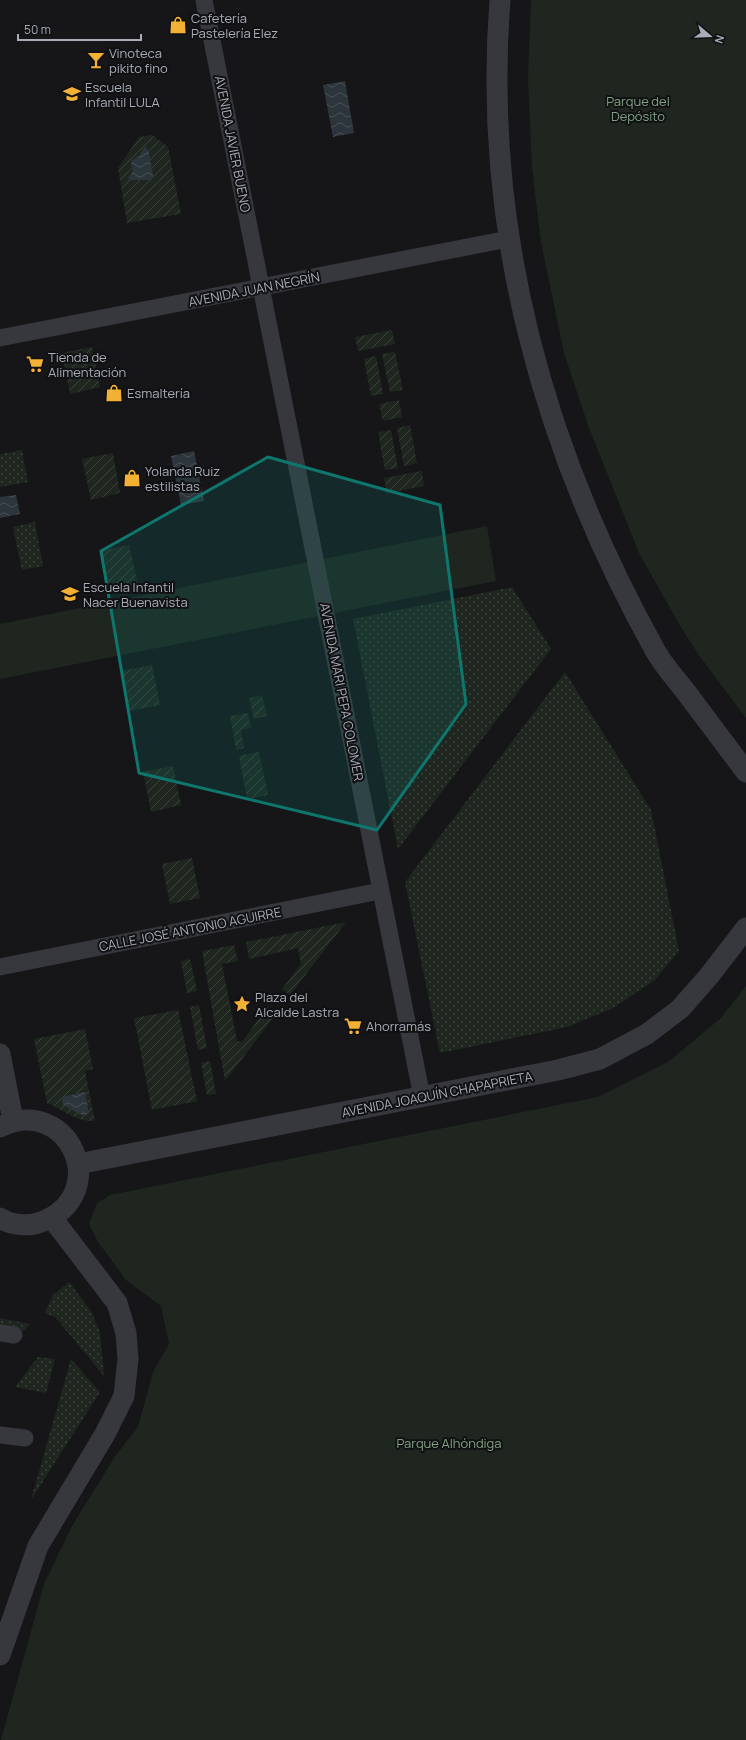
<svg xmlns="http://www.w3.org/2000/svg" width="746" height="1740" viewBox="0 0 746 1740" font-family="Manrope,sans-serif">
<style>
.grass{fill:url(#grass-dots)}
.park{fill:#1e261f}
.garden{fill:url(#garden-furrows)}
.water{fill:url(#water-waves)}
.lines{fill:none;stroke-linecap:round;stroke-linejoin:round}
.minor{stroke:#37383d;stroke-width:17}
.tertiary{stroke:#37383d;stroke-width:21}
.marked{fill:#0f766e;fill-opacity:0.2;stroke:#0f766e;stroke-width:3;stroke-linejoin:round}
.labels{text-anchor:middle;dominant-baseline:central;stroke-width:4;stroke-linejoin:round;paint-order:stroke}
.poi-label{font-size:13px;fill:#a8adb8;stroke:#111113;text-anchor:start}
.park-label{font-size:13px;fill:#7fa381;stroke:#111113}
.street-label{font-size:13px;fill:#a8adb8;stroke:#111113}
</style>
<defs>
<pattern id="grass-dots" width="8" height="8" patternUnits="userSpaceOnUse"><rect width="8" height="8" fill="#1e261f"/><path d="M2 2h.1M6 6h.1" fill="none" stroke="#3c433d" stroke-width="1.8" stroke-linecap="round"/></pattern>
<pattern id="garden-furrows" width="10" height="10" patternUnits="userSpaceOnUse"><rect width="10" height="10" fill="#1e261f"/><path d="M-1 1l2-2M0 10L10 0M9 11l2-2" fill="none" stroke="#3c433d"/></pattern>
<pattern id="water-waves" width="16" height="10" patternUnits="userSpaceOnUse"><rect width="16" height="10" fill="#2c353c"/><path d="M0 5q4-4 8 0t8 0" fill="none" stroke="#485056"/></pattern>
</defs>
<rect width="100%" height="100%" fill="#161618"/>
<g class="grass">
<polygon points="22,450 28,482 0,487 0,454"/>
<polygon points="35,522 43,566 22,570 13,527"/>
<polygon points="512,587 551,649 398,849 353,619"/>
<polygon points="565,672 651,810 679,951 655,980 613,1008 567,1027 440,1053 405,882"/>
<polygon points="69,1282 91,1311 100,1332 104,1376 55,1317 45,1313 53,1295"/>
<polygon points="0,1318 30,1324 24,1331 0,1328"/>
<polygon points="38,1357 55,1359 46,1393 15,1387"/>
<polygon points="71,1359 100,1392 31,1500"/>
</g>
<g class="park">
<polygon points="531,0 746,0 746,718 698,654 679,624 639,553 589,428 564,353 541,242 532,168 528,79"/>
<polygon points="487,526 496,581 0,679 0,624"/>
<polygon points="746,986 746,1740 1,1740 44,1584 72,1526 116,1455 138,1427 153,1372 169,1344 161,1306 126,1280 98,1242 89,1224 97,1203 110,1195 598,1097 668,1062 721,1018"/>
</g>
<g class="garden">
<polygon points="152,135 168,147 181,214 127,223 118,168 139,137"/>
<polygon points="392,330 395,344 358,351 355,337"/>
<polygon points="92,347 100,387 70,394 62,353"/>
<polygon points="395,352 403,390 390,392 382,354"/>
<polygon points="376,356 383,394 371,396 364,359"/>
<polygon points="399,400 402,417 383,421 379,404"/>
<polygon points="410,425 417,463 404,466 397,428"/>
<polygon points="391,430 398,468 385,470 378,432"/>
<polygon points="113,453 120,493 91,500 82,459"/>
<polygon points="422,471 424,486 387,493 384,478"/>
<polygon points="129,545 138,585 108,591 99,551"/>
<polygon points="152,665 160,705 130,711 122,671"/>
<polygon points="262,695 267,716 254,719 249,698"/>
<polygon points="248,713 251,728 241,730 244,748 236,750 230,716"/>
<polygon points="259,752 268,795 247,799 239,756"/>
<polygon points="173,766 181,805 151,812 143,772"/>
<polygon points="192,858 200,898 170,904 162,864"/>
<polygon points="346,922 290,995 282,989 301,964 298,948 249,959 246,942"/>
<polygon points="234,945 238,961 222,964 237,1041 242,1042 267,1007 277,1013 225,1081 202,951"/>
<polygon points="190,959 197,991 187,993 181,961"/>
<polygon points="199,1005 207,1048 198,1050 190,1007"/>
<polygon points="178,1010 197,1101 152,1110 134,1018"/>
<path d="M85,1029l8,40 -8,2 10,50c-19,1 -31,-11 -48,-18l-13,-64z"/>
<polygon points="210,1061 216,1094 207,1095 201,1063"/>
</g>
<g class="water">
<polygon points="345,81 354,133 333,137 323,85"/>
<polygon points="145,146 149,152 153,176 151,180 130,180 128,178 133,171 131,164 132,160 139,156"/>
<polygon points="194,451 204,501 181,505 171,456"/>
<polygon points="16,495 20,514 0,518 0,497"/>
<polygon points="85,1092 89,1114 82,1115 63,1105 62,1097"/>
</g>
<g class="lines">
<g class="minor">
<polyline points="204,0 422,1097"/>
<polyline points="0,338 508,239"/>
<polyline points="0,967 380,891"/>
<polyline points="0,1333 14,1335"/>
<polyline points="0,1435 25,1438"/>
</g>
<g class="tertiary">
<path d="M500,0c-18,231 44,451 156,652 8,14 20,27 30,40 20,27 40,53 60,80"/>
<polyline points="0,1054 13,1120"/>
<path d="M0,1127c69,-34 114,68 41,95 -12,5 -30,3 -41,-4"/>
<polyline points="78,1164 558,1070 600,1059 647,1034 680,1009 709,976 746,928"/>
<polyline points="0,1655 38,1546 105,1434 124,1396 128,1359 126,1333 117,1303 52,1218"/>
</g>
</g>
<path class="marked" d="M268,457l172,48 26,199 -89,126 -238,-57 -38,-222z"/>
<defs>
<g id="shop-bare" transform="scale(1.38)"><path d="M-5-2.5h2.3a2.7 3.5 0 0 1 5.4 0H5L5.5 6h-11ZM-1.5-2.5h3a1.5 2.3 0 0 0-3 0Z" fill="#f2b134" stroke="#111113" stroke-width="2.5" paint-order="stroke"/></g>
<g id="bar-bare" transform="scale(1.38)"><path d="M-6-5H6L.8 .8V4.5H3.5V6h-7V4.5H-.8V.8Z" fill="#f2b134" stroke="#111113" stroke-width="2.5" paint-order="stroke"/></g>
<g id="school-bare" transform="scale(1.38)"><path d="M0-5L7-2L0 1L-7-2ZM-4 1L0 2.5L4 1V4Q0 6-4 4Z" fill="#f2b134" stroke="#111113" stroke-width="2.5" paint-order="stroke"/></g>
<g id="supermarket-bare" transform="scale(1.38)"><path d="M-6-5.5h2.5l.6 2H6L4.5 2H-2.5L-4.4-4H-6ZM-1.5 3.2a1.3 1.3 0 1 0 .1 0ZM3 3.2a1.3 1.3 0 1 0 .1 0Z" fill="#f2b134" stroke="#111113" stroke-width="2.5" paint-order="stroke"/></g>
<g id="sight-bare" transform="scale(1.38)"><path d="M0-6L1.8-2.2L6-1.7L2.9 1.2L3.7 5.4L0 3.3L-3.7 5.4L-2.9 1.2L-6-1.7L-1.8-2.2Z" fill="#f2b134" stroke="#111113" stroke-width="2.5" paint-order="stroke"/></g>
</defs>
<g fill-rule="evenodd">
<use href="#shop-bare" x="178" y="25"/>
<use href="#bar-bare" x="96" y="60"/>
<use href="#school-bare" x="72" y="94"/>
<use href="#supermarket-bare" x="35" y="364"/>
<use href="#shop-bare" x="114" y="393"/>
<use href="#shop-bare" x="132" y="478"/>
<use href="#school-bare" x="70" y="594"/>
<use href="#sight-bare" x="242" y="1004"/>
<use href="#supermarket-bare" x="353" y="1026"/>
</g>
<g class="labels">
<g class="poi-label">
<text x="191" y="18">Cafetería<tspan x="191" dy="15">Pastelería Elez</tspan></text>
<text x="109" y="53">Vinoteca<tspan x="109" dy="15">pikito fino</tspan></text>
<text x="85" y="87">Escuela<tspan x="85" dy="15">Infantil LULA</tspan></text>
<text x="48" y="357">Tienda de<tspan x="48" dy="15">Alimentación</tspan></text>
<text x="127" y="393">Esmaltería</text>
<text x="145" y="471">Yolanda Ruiz<tspan x="145" dy="15">estilistas</tspan></text>
<text x="83" y="587">Escuela Infantil<tspan x="83" dy="15">Nacer Buenavista</tspan></text>
<text x="255" y="997">Plaza del<tspan x="255" dy="15">Alcalde Lastra</tspan></text>
<text x="366" y="1026">Ahorramás</text>
</g>
<g class="park-label">
<text x="638" y="101">Parque del<tspan x="638" dy="15">Depósito</tspan></text>
<text x="449" y="1443">Parque Alhóndiga</text>
</g>
<g class="street-label">
<text transform="translate(233 144) rotate(79)">AVENIDA JAVIER BUENO</text>
<text transform="translate(254 289) rotate(-11)">AVENIDA JUAN NEGRÍN</text>
<text transform="translate(342 692) rotate(79)">AVENIDA MARI PEPA COLOMER</text>
<text transform="translate(190 929) rotate(-11)">CALLE JOSÉ ANTONIO AGUIRRE</text>
<text transform="translate(437 1094) rotate(-11)">AVENIDA JOAQUÍN CHAPAPRIETA</text>
</g>
</g>
<g transform="translate(710 36) rotate(109)" stroke="#111113" stroke-width="3" paint-order="stroke">
<path d="M0-3L7 15L0 10L-7 15Z" fill="#a8adb8"/>
<text y="-6" font-size="11" font-weight="bold" text-anchor="middle" fill="#a8adb8">N</text>
</g>
<path d="M18 34v6h123v-6" fill="none" stroke="#a8adb8" stroke-width="2"/>
<text x="24" y="34" font-size="12" fill="#a8adb8" stroke="#111113" stroke-width="3" paint-order="stroke">50 m</text>
</svg>
